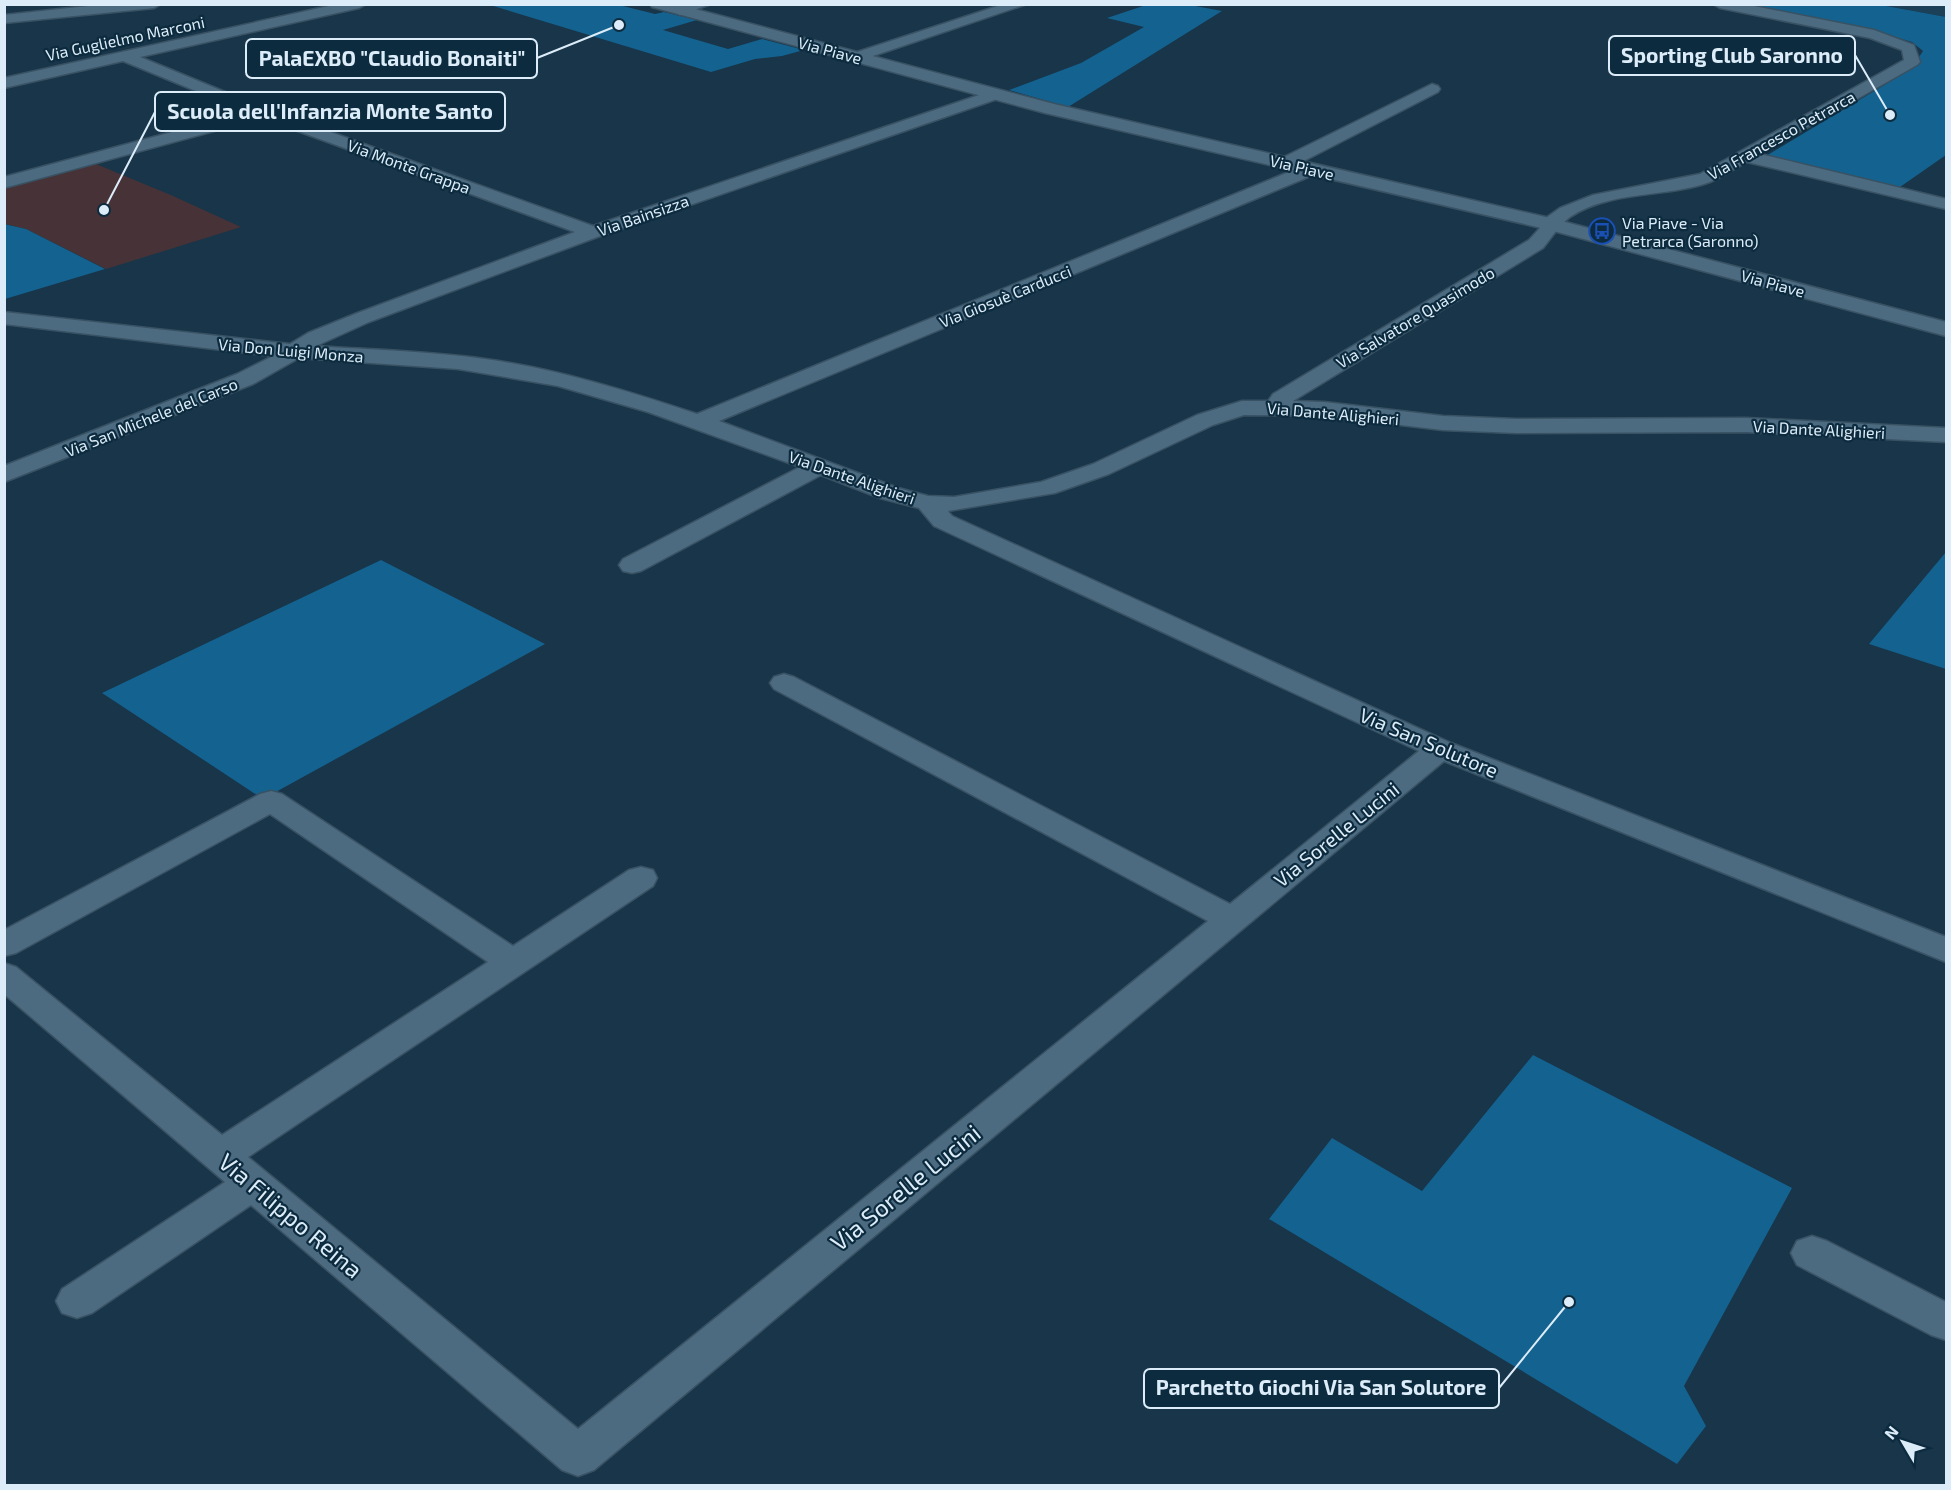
<svg xmlns="http://www.w3.org/2000/svg" width="1951" height="1490" viewBox="0 0 1951 1490" font-family="'Exo 2',sans-serif">
<style>
.built{fill:#1b4058}
.education{fill:#473337}
.green{fill:#14628f}
.lines{fill:none;stroke-linecap:round;stroke-linejoin:round}
.minor-casing{stroke:#395263;stroke-width:3}
.tertiary-casing{stroke:#395263;stroke-width:3}
.minor{fill:#4c6b81;fill-rule:evenodd}
.tertiary{fill:#4c6b81;fill-rule:evenodd}
.labels{text-anchor:middle;dominant-baseline:central;stroke-width:4.5;stroke-linejoin:round;paint-order:stroke}
.far-street-label{font-size:16px;fill:#dcedf9;stroke:#0d2b3e}
.far-poi-label{font-size:16px;fill:#dcedf9;stroke:#0d2b3e;text-anchor:start}
.street-label{font-size:20px;fill:#dcedf9;stroke:#0d2b3e}
.near-street-label{font-size:24px;fill:#dcedf9;stroke:#0d2b3e}
.leader{fill:none;stroke:#dcedf9;stroke-width:2}
.callout-dot{fill:#dcedf9;stroke:#0d2b3e;stroke-width:2}
.callout{fill:#0d2b3e;stroke:#dcedf9;stroke-width:2}
.callout-label{font-size:21px;text-anchor:middle;font-weight:bold;fill:#dcedf9}
</style>
<rect width="100%" height="100%" fill="#183549"/>
<polygon class="built" points="1882,5 1946,5 1946,17"/>
<polygon class="education" points="96,164 173,196 241,227 106,269 26,229 5,224 4,188"/>
<g class="green">
<polygon points="490,5 619,5 655,14 664,12 697,20 663,30 728,49 762,39 804,50 782,56 755,59 711,72"/>
<polygon points="1146,5 1190,5 1222,11 1068,107 1009,90 1081,63 1144,27 1107,18"/>
<polygon points="1734,5 1881,5 1946,17 1946,155 1900,187 1766,156 1911,69 1923,51 1912,42 1882,33"/>
<polygon points="4,224 26,229 105,269 5,299"/>
<polygon points="1946,552 1946,669 1869,644"/>
<polygon points="381,560 545,644 263,799 102,693"/>
<polygon points="1533,1055 1792,1188 1684,1386 1706,1426 1677,1464 1269,1219 1332,1138 1422,1191"/>
</g>
<g class="lines">
<g class="minor-casing">
<g id="minor">
<polygon points="107,4 161,4 154,8 4,23 4,15"/>
<path d="M338,4h28l-7,4 -219,49 129,53 324,116 398,-135h12l2,3 -2,3 -403,139 -231,86 -53,24c56,4 113,5 169,13 72,10 143,32 212,55l609,-249h12l3,4 -3,4 -599,248 179,67 30,8 26,1 87,-15 52,-18 104,-49 45,-14h26l5,-7 256,-154 10,-11 4,-9 17,-12 33,-13 107,-21 204,-114 -2,-10 -32,-12 -150,-30 -7,-4h31l130,26 40,15 6,17 -3,3 -157,89 186,45v10l-199,-47c-12,6 -24,15 -37,20 -44,16 -100,8 -140,35 -11,8 -18,20 -27,31l-250,153 31,1 119,14 73,3 230,-1 200,10v14l-200,-10 -230,1 -73,-3 -119,-14 -80,-1 -31,10 -104,49 -54,19 -107,18 4,5 499,227 495,194v25l-502,-201 -850,709 -16,6 -16,-6 -311,-265 -159,108 -15,5 -15,-5 -6,-12 6,-12 163,-107 -221,-188v-31l12,4 206,168 266,-173 -218,-148 -254,139 -12,3v-26l256,-136 11,-3 11,3 231,152 116,-76 12,-3 12,3 4,8 -4,8 -405,271 330,272 630,-508 -434,-232 -4,-6 4,-6 10,-3 10,3 436,227 189,-153 -485,-225 -15,-18 -39,-10 -59,-23 -180,96 -9,2 -9,-2 -4,-6 4,-6 177,-92 -152,-55 -90,-26 -100,-17 -159,-11 -46,26 -249,98v-16l233,-92 36,-18 -269,-32v-12l286,32 18,-11 47,-19 220,-82 -313,-114 -258,70v-11l243,-65 -124,-51 -119,27v-10z"/>
<polygon points="687,4 711,4 680,15 673,11 675,8"/>
<polygon points="1004,4 1027,4 861,60 856,61 849,57 851,54"/>
<polygon points="1432,84 1438,86 1440,89 1438,92 1292,167 1280,167 1277,163 1280,159"/>
<polygon points="1812,1236 1827,1241 1946,1302 1946,1340 1931,1335 1797,1265 1791,1253 1797,1241"/>
</g>
</g>
<g class="tertiary-casing">
<polygon id="tertiary" points="650,4 676,4 1054,104 1550,218 1946,322 1946,336 1546,229 1045,113 652,7"/>
</g>
<use href="#minor" class="minor"/>
<use href="#tertiary" class="tertiary"/>
</g>
<defs>
<g id="bus-ring" transform="scale(1.35)"><circle r="9.5" fill="#0d2b3e" stroke="#1a4fb4" stroke-width="1.5"/><path d="M-5-6H5V4H4V6H2V4H-2V6H-4V4H-5ZM-3.5-4V0h7V-4ZM-3.5 1.2v1.5H-2V1.2ZM2 1.2v1.5H3.5V1.2Z" fill="#1a4fb4"/></g>
</defs>
<g fill-rule="evenodd">
<use href="#bus-ring" x="1602" y="231"/>
</g>
<g class="labels">
<g class="far-street-label">
<text transform="translate(125 38) rotate(-12)">Via Guglielmo Marconi</text>
<text transform="translate(830 50) rotate(15)">Via Piave</text>
<text transform="translate(1781 135) rotate(-29)">Via Francesco Petrarca</text>
<text transform="translate(409 166) rotate(20)">Via Monte Grappa</text>
<text transform="translate(1302 167) rotate(13)">Via Piave</text>
<text transform="translate(643 215) rotate(-19)">Via Bainsizza</text>
<text transform="translate(1773 283) rotate(15)">Via Piave</text>
<text transform="translate(1005 296) rotate(-22)">Via Giosuè Carducci</text>
<text transform="translate(1415 317) rotate(-31)">Via Salvatore Quasimodo</text>
<text transform="translate(291 350) rotate(5)">Via Don Luigi Monza</text>
<text transform="translate(1333 413) rotate(5)">Via Dante Alighieri</text>
<text transform="translate(151 417) rotate(-22)">Via San Michele del Carso</text>
<text transform="translate(1819 429) rotate(3)">Via Dante Alighieri</text>
<text transform="translate(852 477) rotate(19)">Via Dante Alighieri</text>
</g>
<g class="far-poi-label">
<text x="1622" y="222">Via Piave - Via<tspan x="1622" dy="18">Petrarca (Saronno)</tspan></text>
</g>
<g class="street-label">
<text transform="translate(1429 742) rotate(23)">Via San Solutore</text>
<text transform="translate(1336 834) rotate(-39)">Via Sorelle Lucini</text>
</g>
<g class="near-street-label">
<text transform="translate(905 1187) rotate(-39)">Via Sorelle Lucini</text>
<text transform="translate(291 1215) rotate(40)">Via Filippo Reina</text>
</g>
</g>
<path class="leader" d="M1890 115L1855 55M619 25L537 58M104 210L155 112M1569 1302L1499 1388"/>
<g class="callout-dot">
<circle cx="1890" cy="115" r="6"/>
<circle cx="619" cy="25" r="6"/>
<circle cx="104" cy="210" r="6"/>
<circle cx="1569" cy="1302" r="6"/>
</g>
<g class="callout">
<rect x="1609" y="36" width="246" height="39" rx="6"/>
<rect x="246" y="39" width="291" height="39" rx="6"/>
<rect x="155" y="92" width="350" height="39" rx="6"/>
<rect x="1144" y="1369" width="355" height="39" rx="6"/>
</g>
<g class="callout-label">
<text x="1732" y="63">Sporting Club Saronno</text>
<text x="392" y="66">PalaEXBO "Claudio Bonaiti"</text>
<text x="330" y="119">Scuola dell'Infanzia Monte Santo</text>
<text x="1321" y="1395">Parchetto Giochi Via San Solutore</text>
</g>
<rect width="1951" height="1490" fill="none" stroke="#dcedf9" stroke-width="12"/>
<g transform="translate(1903 1442) rotate(309)" stroke="#0d2b3e" stroke-width="4.5" paint-order="stroke">
<path d="M0-4.5L10 22L0 15L-10 22Z" fill="#dcedf9"/>
<text y="-9" font-size="16" font-weight="bold" text-anchor="middle" fill="#dcedf9">N</text>
</g>
</svg>
